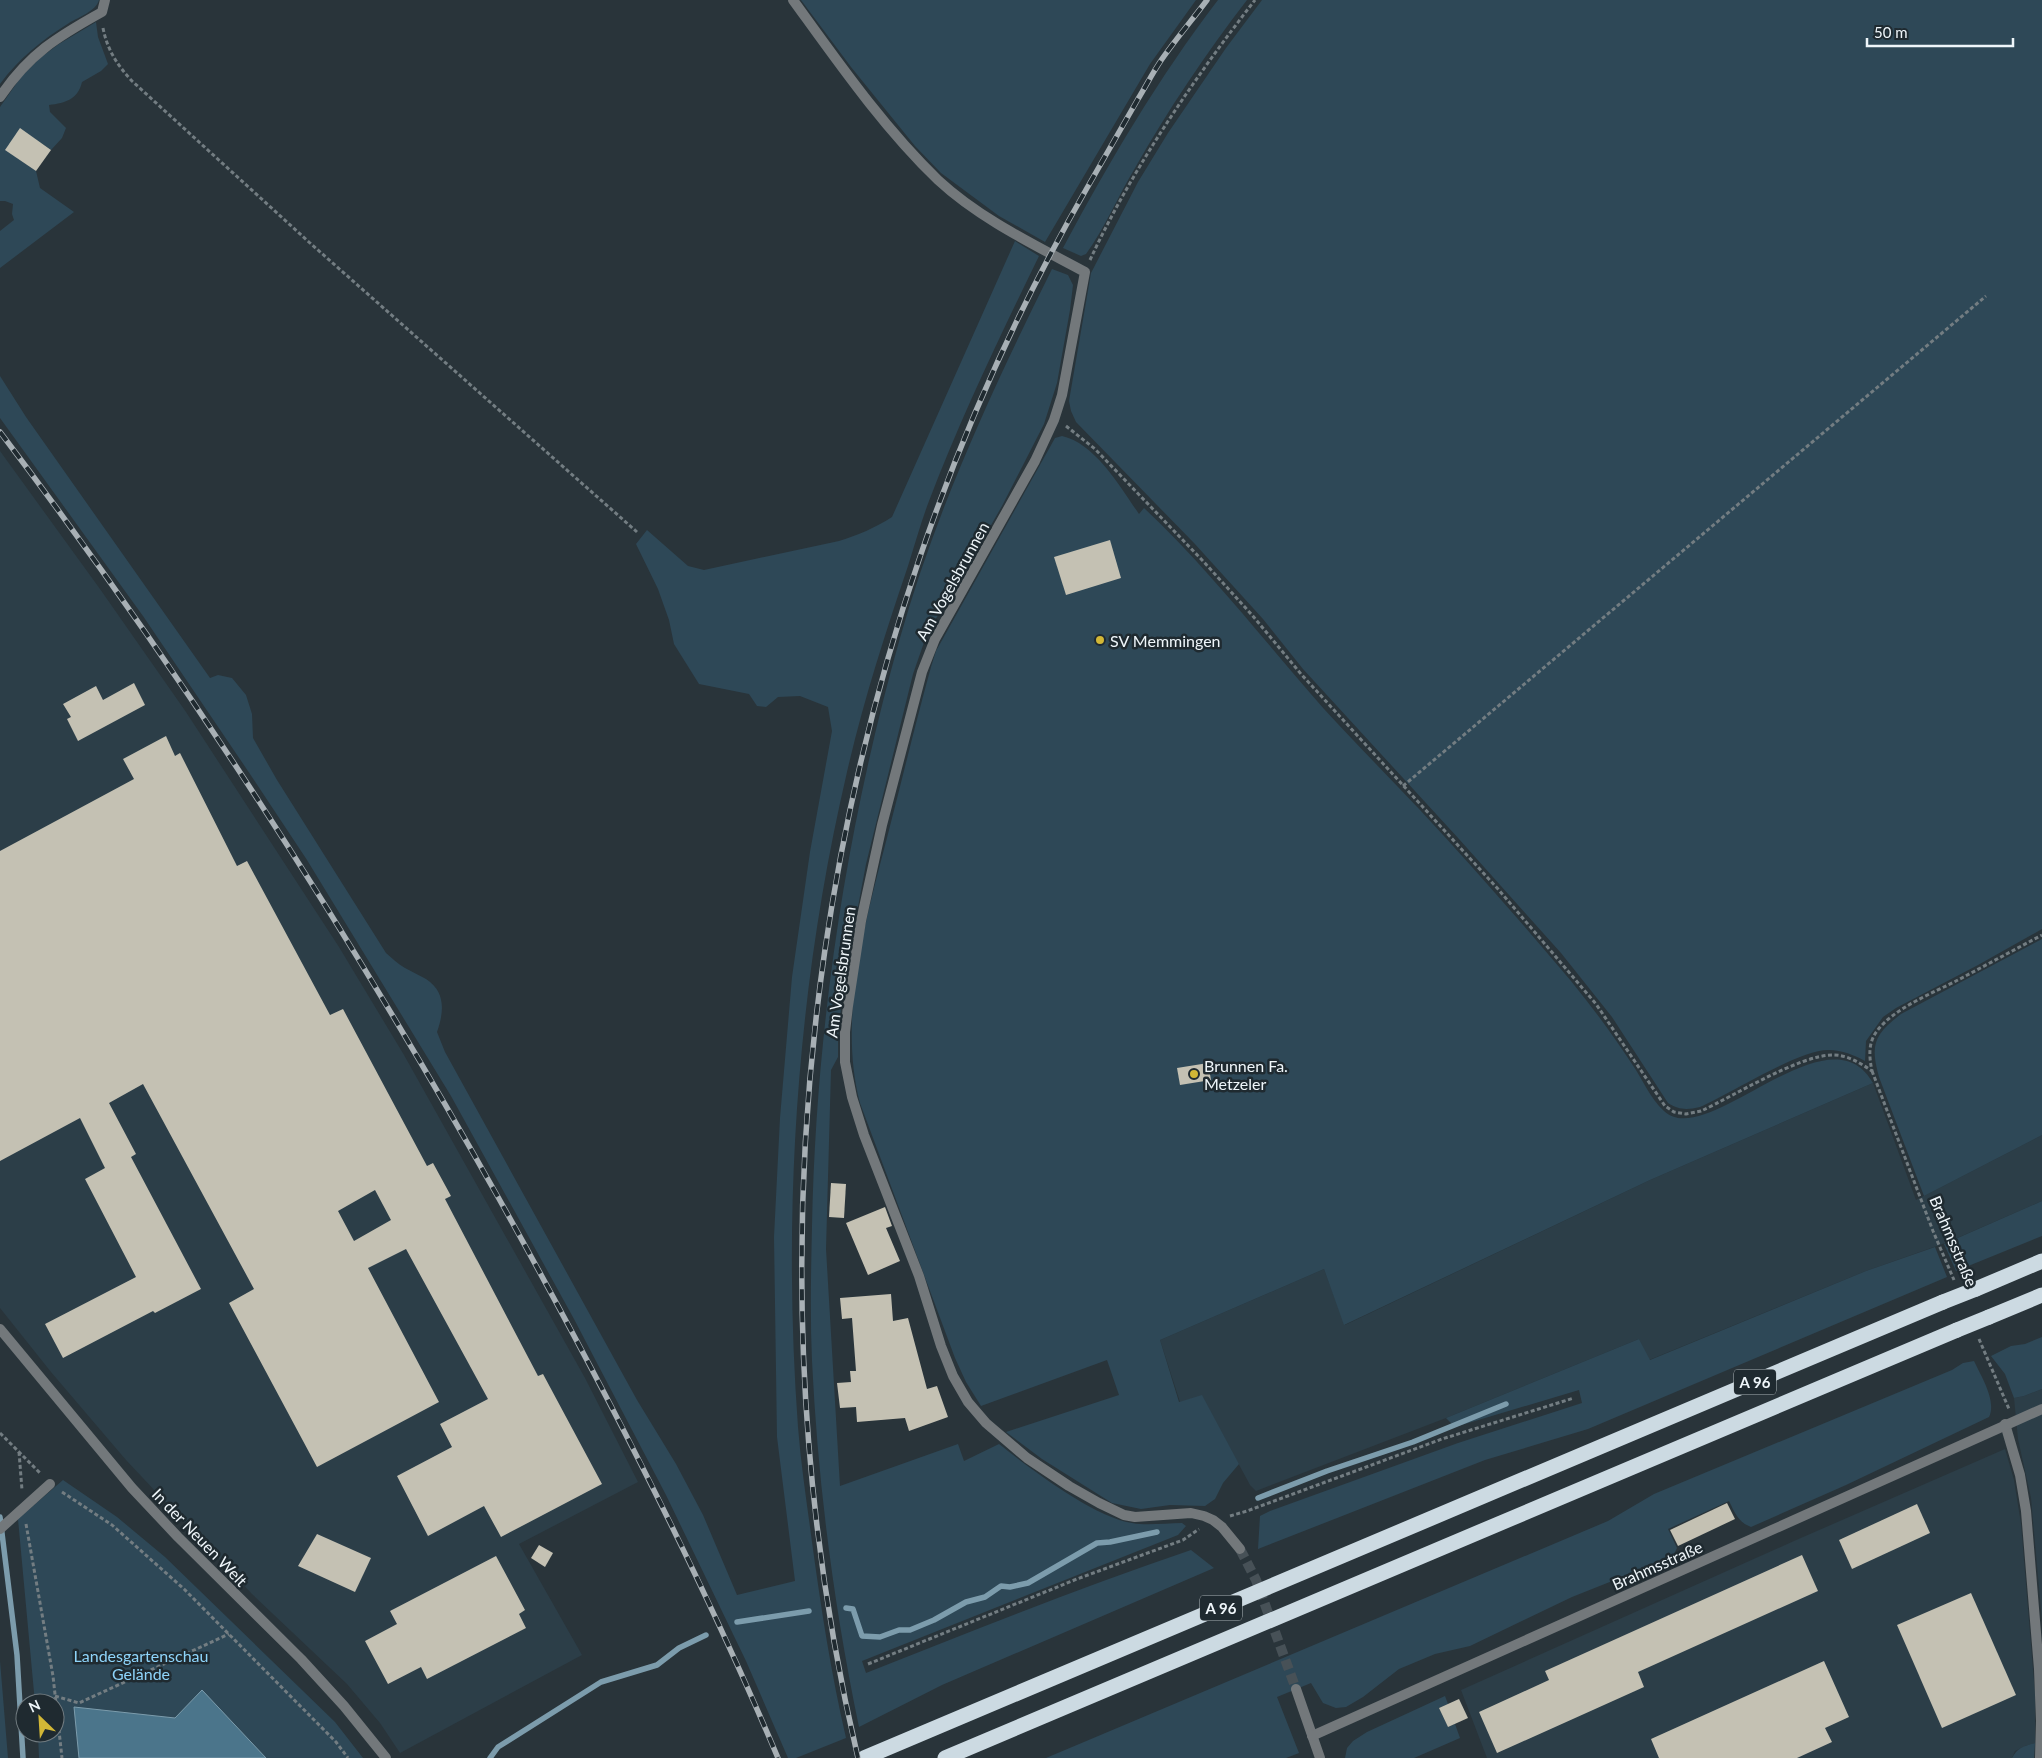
<svg xmlns="http://www.w3.org/2000/svg" width="2042" height="1758" viewBox="0 0 2042 1758" font-family="Lato,sans-serif">
<style>
.built{fill:#2c3e48}
.green{fill:#2e4857}
.water{fill:#4b758b;stroke:#7c9cac}
.lines{fill:none;stroke-linecap:round;stroke-linejoin:round}
.stream{stroke:#7c9cac;stroke-width:5.5}
.building{fill:#c4c1b3;fill-rule:evenodd}
.minor-tunnel{stroke:#475157;stroke-width:10;stroke-dasharray:10 5;stroke-linecap:butt}
.path{stroke:#737d82;stroke-width:3;stroke-dasharray:4 2.5;stroke-linecap:butt}
.service{stroke:#73787b;stroke-width:10}
.minor{stroke:#73787b;stroke-width:10}
.tertiary{stroke:#73787b;stroke-width:10}
.motorway{stroke:#ccdae2;stroke-width:15}
.rail-casing{stroke:#a8b0b5;stroke-width:5.5}
.rail{stroke:#1f2a30;stroke-width:4;stroke-dasharray:11;stroke-linecap:butt}
.motorway-bridge{stroke:#ccdae2;stroke-width:15}
.poi-dot{fill:#d2b736;stroke:#1f2a30;stroke-width:2}
.labels{text-anchor:middle;dominant-baseline:central;stroke-width:5;stroke-linejoin:round;paint-order:stroke}
.shield{fill:#1f2a30;stroke:#b1b9bd;stroke-width:1}
.shield-label{font-size:15px;font-weight:bold;fill:#eff6fa}
.street-label{font-size:16px;fill:#eff6fa;stroke:#1f2a30}
.poi-label{font-size:16px;fill:#eff6fa;stroke:#1f2a30;text-anchor:start}
.park-label{font-size:16px;fill:#8ed4fa;stroke:#1f2a30}
</style>
<rect width="100%" height="100%" fill="#29343a"/>
<g class="built">
<polygon points="0,451 100,589 186,712 339,947 404,1055 585,1378 638,1482 519,1544 582,1655 400,1753 380,1723 347,1684 252,1594 126,1460 51,1372 0,1308"/>
<polygon points="1873,1083 1916,1200 2042,1135 2042,1201 1948,1242 1866,1271 1649,1360 1639,1339 1446,1418 1256,1491 1250,1485 1202,1396 1180,1402 1160,1340 1324,1269 1345,1325 1650,1180"/>
<polygon points="2042,1389 2042,1621 2031,1498 2018,1439 2014,1398 2024,1396"/>
<polygon points="2005,1449 2014,1480 2021,1524 2035,1694 2035,1743 2025,1746 2015,1751 2012,1758 1487,1758 1461,1690 1794,1541"/>
</g>
<g class="green">
<path d="M0,0h99c-3,11 -20,17 -30,23 -27,17 -50,35 -69,61z"/>
<polygon points="801,0 1196,0 1150,64 1045,242 999,216 941,173 915,146 851,67"/>
<path d="M1218,0h29c-41,53 -79,110 -112,168 -17,28 -30,60 -49,86l-5,2 -18,-8c46,-86 96,-171 155,-248z"/>
<path d="M1262,0h780v929l-64,36 -82,43 -13,9 -17,24 -1,20c-11,-6 -23,-11 -36,-11 -29,-1 -99,44 -129,57 -13,3 -21,3 -32,-4l-56,-86 -51,-64 -102,-114 -156,-170 -40,-50 -69,-76 -118,-121 -5,-11 -2,-10 22,-128 47,-91 30,-49 58,-85z"/>
<path d="M96,22l2,15 10,27 -7,7 -19,11c-4,17 -16,21 -33,23l1,7 16,16 -4,10 -11,12 -31,-21 -14,21 30,21 4,17 34,24 -74,56v-37l14,-11 -2,-6 1,-10 -8,-3h-5v-94l21,-30 19,-19 19,-14z"/>
<path d="M1015,241l24,15c-39,80 -78,161 -110,245 -8,21 -14,43 -21,65 -23,68 -45,136 -61,206 -50,214 -65,437 -49,655 3,38 9,77 14,115 9,66 19,131 34,196l-50,20h-8l-42,-97 -80,-166 -92,-176 -123,-223 -144,-236 -57,-86 -107,-158 -143,-198v-42l26,41 184,261 8,-3 14,3 14,17 6,19 1,24 24,42 109,173c6,5 12,11 19,15 7,4 14,7 21,11 20,13 18,33 11,53l8,20 192,348 39,64 27,51 34,80 58,-14 -18,-144 -3,-200 6,-119 12,-141 18,-125 22,-121 -4,-24 -28,-11 -22,1 -12,10 -9,-1 -8,-12 -50,-10 -25,-40 -5,-24 -11,-31 -22,-45 11,-14 41,36 16,4 135,-29c19,-6 36,-13 53,-24z"/>
<path d="M1052,269l16,6 5,10 -3,25 -13,73 -13,41 -42,82 -51,89 -23,36 -15,43 -47,190 -22,117 -6,54v22l-7,13 -5,179 14,237 118,-42 6,17 35,-17c32,25 93,72 133,79 15,3 34,0 50,0l4,3 -8,9 -316,126 4,12c108,-43 216,-86 325,-123l23,18 -272,117 -83,42c-25,-120 -41,-242 -47,-366 -2,-45 -1,-90 0,-135 4,-199 34,-397 88,-588 36,-128 93,-250 152,-369z"/>
<path d="M1062,436c33,7 59,52 77,78l5,-6c66,62 120,133 180,201 31,34 64,67 96,101 52,56 102,113 151,171 22,27 42,54 61,83 11,16 18,34 32,47 42,41 165,-107 209,-28l-223,97 -306,145 -20,-56 -164,71 19,62 23,-7 37,69 -16,19 -8,16 -10,7 -35,-1 -29,4 -29,-6 -70,-44 -36,-27 113,-37 -12,-35 -126,46 -15,-24 -11,-24 -95,-255c-23,-88 7,-187 29,-273 14,-54 27,-109 42,-163l5,-16 114,-204 5,-9z"/>
<path d="M2042,939v196l-118,61 -45,-119c-9,-33 -5,-42 22,-63z"/>
<polygon points="2042,1201 2042,1236 1956,1271 1944,1244"/>
<polygon points="1935,1247 1947,1277 1588,1429 1485,1460 1258,1549 1260,1516 1270,1511 1458,1443 1582,1403 1579,1390 1455,1427 1446,1418 1639,1339 1650,1360 1866,1271"/>
<polygon points="2042,1337 2042,1389 2024,1396 2014,1398 2005,1374 1991,1356 2011,1346 2025,1344"/>
<path d="M1974,1361c7,15 23,40 15,56l-143,68 -95,42c-13,-5 -16,-14 -22,-26l-61,28 9,19 -3,6 -4,4 -98,39 -102,49 -35,8 -36,15 -36,28 -17,10 -10,1 -13,-5 -12,-20 -34,14 22,56 -13,5h-240l562,-237 46,-27 298,-124 11,-7z"/>
<polygon points="63,1480 117,1517 165,1557 335,1722 363,1758 39,1758 38,1733 55,1733 55,1703 35,1703 18,1519"/>
<polygon points="0,1661 8,1758 0,1758"/>
<polygon points="1445,1696 1448,1704 1439,1708 1448,1727 1455,1724 1460,1738 1414,1758 1345,1758 1347,1748 1353,1741 1367,1732"/>
<path d="M2035,1743l-1,15h-22c5,-10 12,-12 23,-15z"/>
</g>
<polygon class="water" points="202,1690 266,1758 79,1758 74,1707 175,1718"/>
<g class="lines">
<g class="stream">
<polyline points="1258,1498 1327,1471 1413,1442 1506,1404"/>
<polyline points="0,1517 17,1655 23,1758"/>
<polyline points="846,1608 853,1609 862,1636 880,1637 899,1630 910,1630 934,1620 966,1602 985,1597 1001,1586 1010,1587 1028,1583 1097,1543 1110,1542 1157,1532"/>
<polyline points="737,1622 809,1611"/>
<polyline points="490,1758 498,1747 601,1682 657,1665 679,1648 706,1635"/>
</g>
</g>
<g class="building">
<polygon points="20,128 51,150 36,171 5,150"/>
<polygon points="1110,540 1121,578 1066,595 1054,557"/>
<polygon points="134,683 145,705 78,741 67,719 71,717 63,704 96,686 103,700"/>
<path d="M166,736l9,20 5,-3 57,113 10,-5 83,154 13,-6 84,157 6,-3 18,33 -6,3 93,177 5,-2 59,110 -101,53 -17,-31 -56,30 -31,-60 55,-29 -12,-23 48,-25 -82,-150 -38,19 71,134 -122,65 -88,-164 25,-14 -111,-205 -34,19 27,51 -5,3 70,132 -46,24 -2,-2 -90,47 -18,-34 91,-47 -51,-98 20,-11 -25,-50 -80,43v-310l134,-72 -11,-20zM375,1190l16,30 -37,21 -16,-30z"/>
<polygon points="1208,1063 1211,1080 1180,1085 1177,1068"/>
<polygon points="831,1183 846,1184 844,1218 829,1217"/>
<polygon points="885,1207 892,1226 886,1228 900,1261 868,1275 846,1223"/>
<polygon points="891,1294 893,1321 908,1318 927,1389 937,1386 948,1417 909,1431 905,1418 857,1422 856,1407 840,1408 837,1383 851,1382 850,1371 856,1371 852,1318 842,1319 840,1298"/>
<polygon points="1727,1503 1735,1519 1678,1546 1670,1530"/>
<polygon points="1917,1504 1930,1533 1852,1569 1839,1540"/>
<polygon points="317,1534 371,1558 355,1592 298,1566"/>
<polygon points="539,1545 553,1553 545,1567 531,1558"/>
<polygon points="1802,1555 1818,1591 1638,1672 1644,1687 1497,1753 1479,1712 1549,1680 1545,1671"/>
<polygon points="496,1556 525,1610 519,1614 526,1628 427,1679 421,1667 388,1684 365,1641 397,1624 390,1611"/>
<polygon points="1971,1593 2016,1695 1942,1728 1897,1625"/>
<polygon points="1824,1661 1849,1717 1825,1728 1832,1742 1797,1758 1659,1758 1651,1739"/>
<polygon points="1459,1699 1468,1718 1448,1727 1439,1708"/>
</g>
<g class="lines">
<polyline class="minor-tunnel" points="1240,1549 1256,1580 1296,1689"/>
<g class="path">
<path d="M103,28c4,21 14,37 29,53l178,162 327,289"/>
<path d="M1090,260c42,-91 103,-180 165,-260"/>
<path d="M1066,426l29,23 108,112 49,54 49,59 197,215 98,115 69,102 9,6 12,2 15,-3c33,-15 98,-56 132,-56 15,0 27,8 39,16 -3,-15 -4,-28 5,-40 17,-23 56,-38 81,-51 28,-15 56,-30 84,-45"/>
<polyline points="1403,786 1986,296"/>
<polyline points="1872,1071 1933,1231 1954,1280"/>
<polyline points="1979,1339 2009,1409"/>
<polyline points="0,1433 40,1473"/>
<polyline points="19,1452 22,1490"/>
<polyline points="62,1492 112,1525 184,1589 336,1742 348,1758"/>
<polyline points="1230,1516 1247,1511 1442,1439 1574,1398"/>
<polyline points="26,1524 53,1676 62,1758"/>
<polyline points="868,1664 1077,1579 1183,1540 1199,1529"/>
<polyline points="55,1696 79,1703 229,1634"/>
</g>
<g class="service">
<path d="M0,97c29,-43 57,-60 102,-85l3,-12"/>
<polyline points="2005,1424 2020,1475 2026,1511 2039,1669 2041,1721 2040,1758"/>
<polyline points="0,1529 50,1484"/>
</g>
<g class="minor">
<path d="M793,0c45,62 90,127 145,180 42,39 97,65 147,92l-23,123 -8,25 -19,41 -100,178 -13,33 -40,153 -21,96 -13,85 -3,26v30l7,35 12,38 55,141 22,70 12,30 15,26 18,21 41,35 42,28 30,17 25,12 11,2 56,-4 13,3 9,4 9,7 18,22"/>
<polyline points="1296,1689 1320,1758"/>
<polyline points="1312,1736 2042,1409"/>
</g>
<polyline class="tertiary" points="0,1329 132,1488 178,1537 301,1659 344,1706 386,1758"/>
<g class="motorway">
<polyline points="1976,1289 2042,1261"/>
<polyline points="1989,1317 2042,1295"/>
<polyline points="864,1758 1943,1302"/>
<polyline points="945,1758 1957,1330"/>
</g>
<g class="rail-casing">
<g id="rail">
<path d="M0,432c184,243 349,500 498,765 102,182 199,369 280,561"/>
<path d="M858,1758c-124,-527 -41,-1101 229,-1570 17,-30 34,-59 51,-89 8,-13 15,-27 24,-40 14,-20 30,-39 45,-59"/>
</g>
</g>
<use href="#rail" class="rail"/>
<g class="motorway-bridge">
<polyline points="1943,1302 1976,1289"/>
<polyline points="1957,1330 1989,1317"/>
</g>
</g>
<g class="poi-dot">
<circle cx="1100" cy="640" r="5"/>
<circle cx="1194" cy="1074" r="5"/>
</g>
<g class="labels">
<g class="shield">
<rect x="1734" y="1369.5" width="42" height="25" rx="4"/>
<rect x="1200" y="1595.5" width="42" height="25" rx="4"/>
</g>
<g class="shield-label">
<text x="1755" y="1382">A 96</text>
<text x="1221" y="1608">A 96</text>
</g>
<g class="street-label">
<text transform="translate(952 581) rotate(-61)">Am Vogelsbrunnen</text>
<text transform="translate(840 972) rotate(-82)">Am Vogelsbrunnen</text>
<text transform="translate(1954 1241) rotate(67)">Brahmsstraße</text>
<text transform="translate(200 1537) rotate(46)">In der Neuen Welt</text>
<text transform="translate(1657 1565) rotate(-24)">Brahmsstraße</text>
</g>
<g class="poi-label">
<text x="1110" y="640">SV Memmingen</text>
<text x="1204" y="1065">Brunnen Fa.<tspan x="1204" dy="18">Metzeler</tspan></text>
</g>
<g class="park-label">
<text x="141" y="1655">Landesgartenschau<tspan x="141" dy="18">Gelände</tspan></text>
</g>
</g>
<g transform="translate(40 1718) rotate(335)"><circle r="24" fill="#1f2a30" stroke="#727c81"/>
<path d="M0-4L9 19L0 12L-9 19Z" fill="#d2b736"/>
<text y="-8" font-size="14" font-weight="bold" text-anchor="middle" fill="#eff6fa">N</text>
</g>
<path d="M1867 38v8h146v-8" fill="none" stroke="#eff6fa" stroke-width="2.5"/>
<text x="1874" y="38" font-size="15" fill="#eff6fa" stroke="#1f2a30" stroke-width="4" paint-order="stroke">50 m</text>
</svg>
